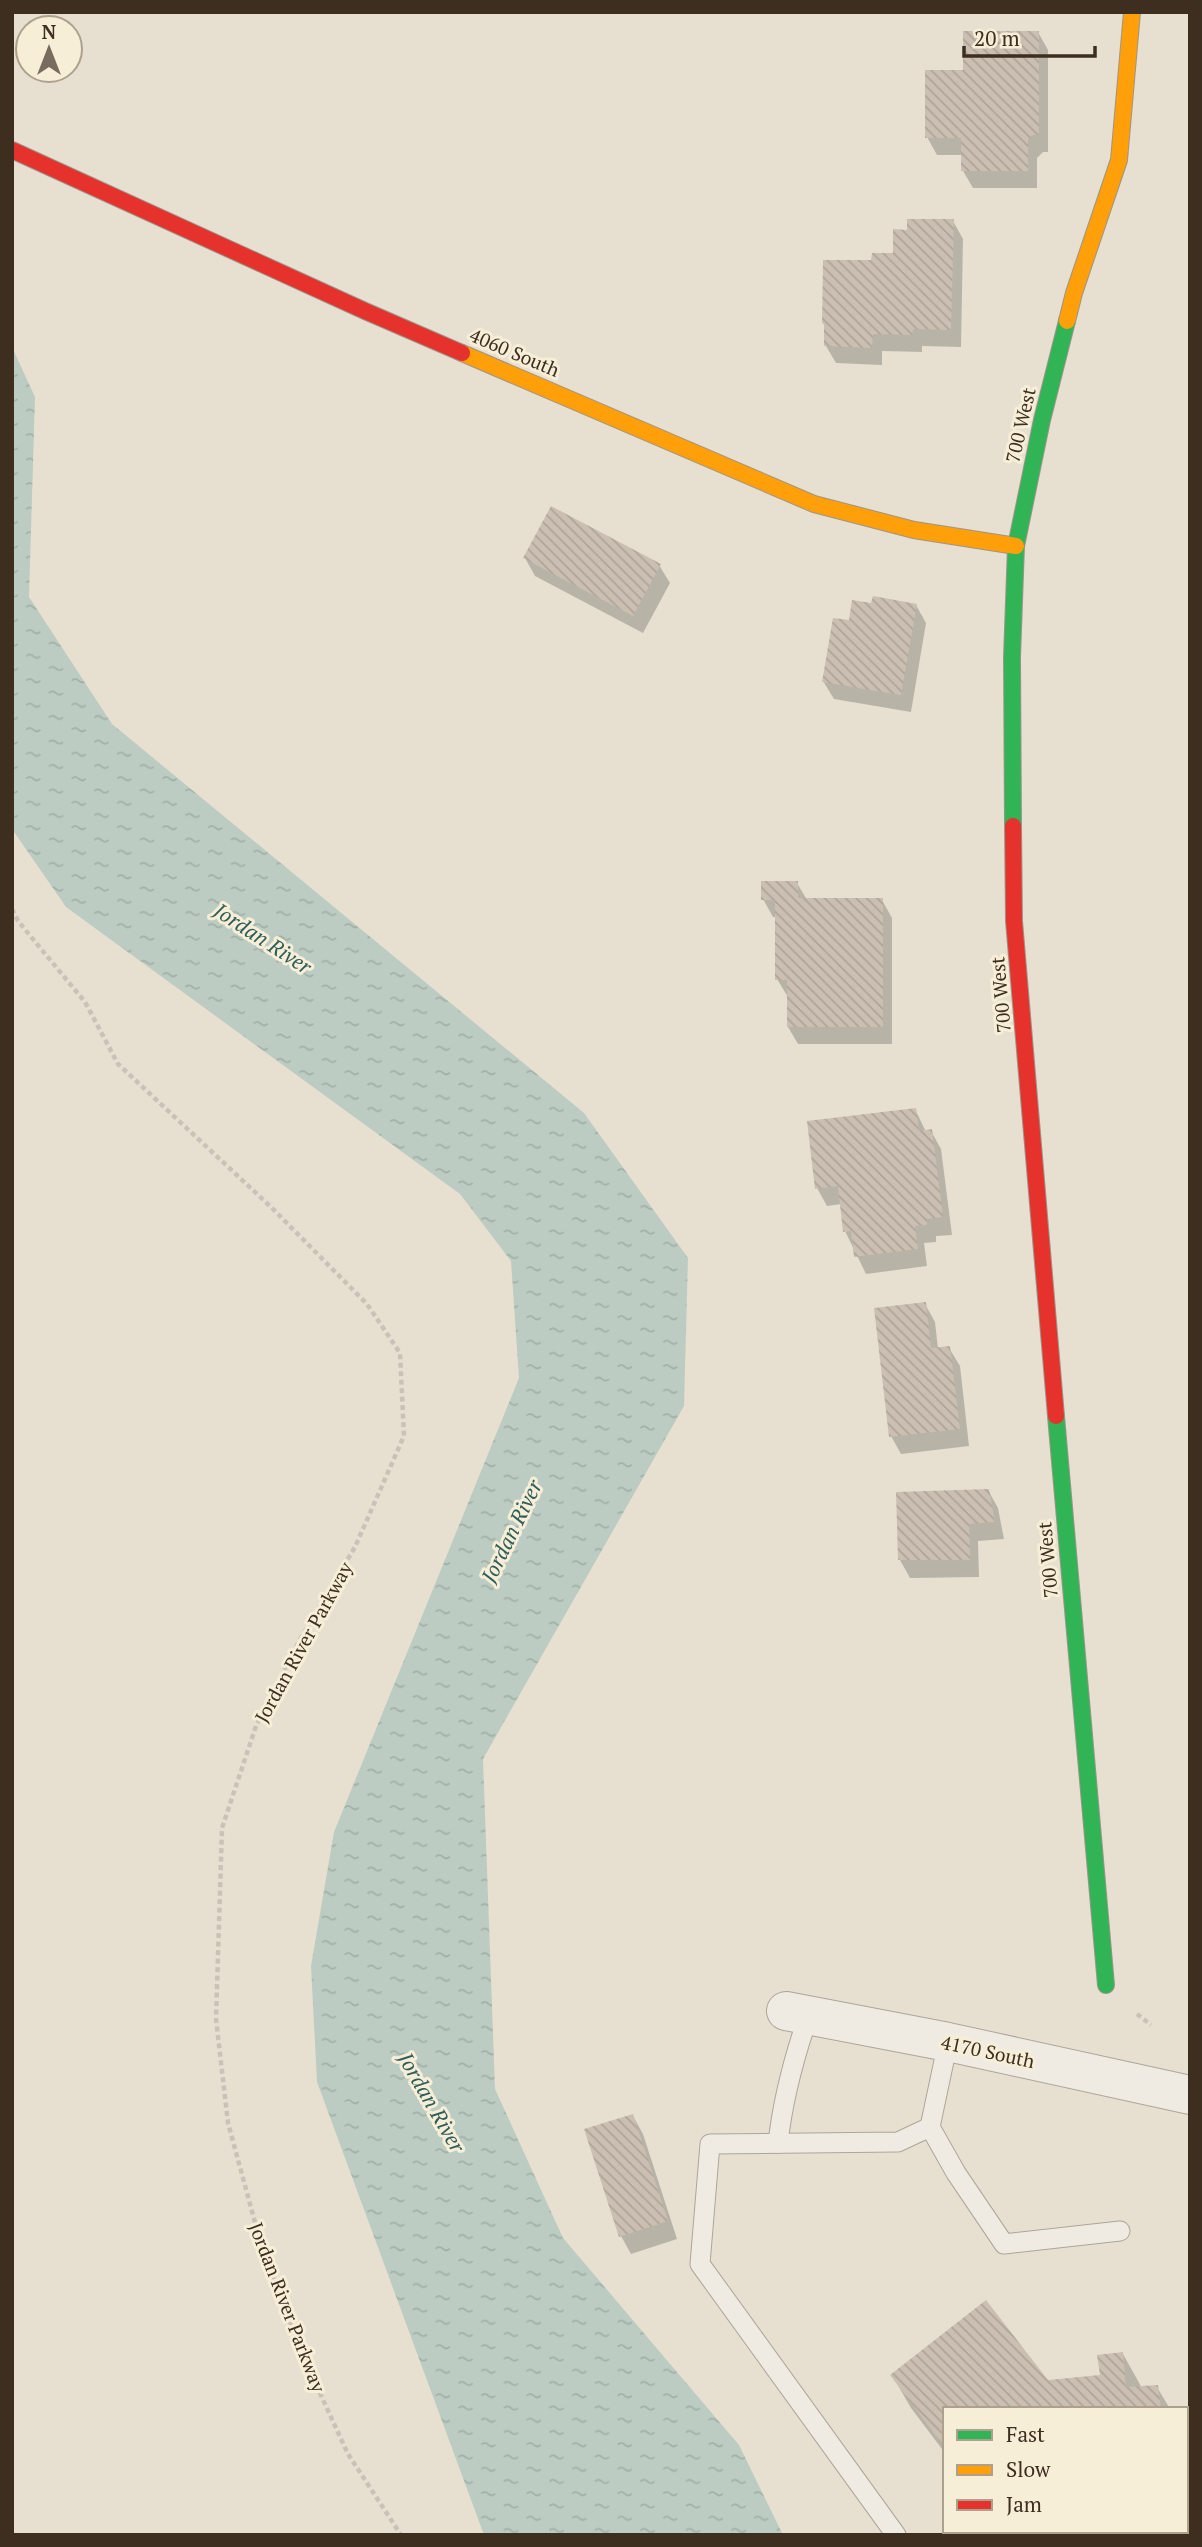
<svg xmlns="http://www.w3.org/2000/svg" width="1202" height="2547" viewBox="0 0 1202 2547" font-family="'PT Serif',serif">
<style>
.water{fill:url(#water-ripples)}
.shadow{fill:#0003}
.building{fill:url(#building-back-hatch)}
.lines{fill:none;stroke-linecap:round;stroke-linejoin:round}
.lane-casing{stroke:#ada599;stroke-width:21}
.street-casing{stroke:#ada599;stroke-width:40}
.fast-casing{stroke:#9c958a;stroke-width:18}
.slow-casing{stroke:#9c958a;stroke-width:18}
.jam-casing{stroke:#9c958a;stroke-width:18}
.path{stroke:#c8c2b9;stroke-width:4.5;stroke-dasharray:5 3.5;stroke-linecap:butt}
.lane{stroke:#efebe3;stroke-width:19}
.street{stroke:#efebe3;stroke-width:38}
.fast{stroke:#30b455;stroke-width:16}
.slow{stroke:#ff9f0a;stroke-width:16}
.jam{stroke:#e5322d;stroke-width:16}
.labels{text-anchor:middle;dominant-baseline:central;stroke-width:6;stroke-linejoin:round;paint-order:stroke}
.street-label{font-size:19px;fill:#3d2e20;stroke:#f7eed8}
.water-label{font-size:21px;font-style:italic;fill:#2f5d5a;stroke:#f7eed8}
</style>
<defs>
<pattern id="water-ripples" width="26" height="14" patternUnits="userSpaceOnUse" patternTransform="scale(1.75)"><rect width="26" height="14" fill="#bcccc2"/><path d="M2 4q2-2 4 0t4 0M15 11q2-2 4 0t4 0" fill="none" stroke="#a2b0a6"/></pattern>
<pattern id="building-back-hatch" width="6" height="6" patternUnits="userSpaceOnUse" patternTransform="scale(1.75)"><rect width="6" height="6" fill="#cbbfb2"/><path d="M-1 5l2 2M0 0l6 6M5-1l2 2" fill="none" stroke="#afa499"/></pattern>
</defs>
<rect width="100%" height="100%" fill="#e7e0d1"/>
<polygon class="water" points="12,347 35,397 29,597 112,724 584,1113 688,1258 684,1406 483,1759 495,2089 563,2238 739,2445 783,2535 484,2535 317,2082 311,1966 334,1832 519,1378 511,1261 460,1194 66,907 12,829"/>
<g class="shadow">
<polygon points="1038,32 1048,50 1048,152 1043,152 1037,158 1037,188 973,188 963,171 963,155 937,155 927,137 964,71"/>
<polygon points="953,221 963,239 961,347 922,346 922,352 882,351 882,365 836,363 826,346 826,328 823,323 873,262 895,255 909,232"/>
<polygon points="525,558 659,565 670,583 643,633 535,576"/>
<polygon points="872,605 916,605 926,623 911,712 834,699 823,681"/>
<polygon points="797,883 807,900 882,900 892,918 892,1044 798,1044 788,1027 788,997 777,979 777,917 773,917 763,899"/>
<polygon points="915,1109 926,1132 931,1131 941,1149 952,1235 936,1236 936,1242 924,1243 927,1266 866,1274 845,1231 842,1204 827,1206 817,1188"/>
<polygon points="925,1304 935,1322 938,1349 949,1348 960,1366 969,1446 901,1454 891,1436"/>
<polygon points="988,1490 998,1508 1004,1539 978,1541 979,1577 910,1578 900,1560"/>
<polygon points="633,2116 643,2134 677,2239 631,2254 621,2236"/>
<polygon points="1123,2354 1142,2388 1157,2387 1170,2409 945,2409 945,2453 911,2408 892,2375 1047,2382 1101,2377"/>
<polygon points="1186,2507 1190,2535 1006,2535 1004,2531 1186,2531"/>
</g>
<g class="building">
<polygon points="963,31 1039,31 1039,135 1033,135 1028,140 1028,171 961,171 961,138 925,138 925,70 963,70"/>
<polygon points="907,219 954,219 951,330 913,329 912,335 873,334 872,348 824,346 824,323 822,323 823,260 871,260 872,253 893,253 893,229 907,230"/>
<polygon points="551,506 661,564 633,616 523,558"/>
<polygon points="873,596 917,604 901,695 822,682 833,618 849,620 852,600 871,603"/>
<polygon points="761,881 798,881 798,898 883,898 883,1027 787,1027 787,980 775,980 775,900 761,900"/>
<polygon points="916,1108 919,1131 932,1129 943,1217 927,1219 927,1225 915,1226 918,1249 854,1257 851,1231 843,1232 838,1186 815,1189 807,1121"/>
<polygon points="926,1302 931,1348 950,1346 960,1429 889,1437 874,1308"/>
<polygon points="989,1489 995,1522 969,1524 970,1560 898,1560 896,1492"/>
<polygon points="633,2114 668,2221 619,2237 584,2129"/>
<polygon points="986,2300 1048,2380 1100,2375 1097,2355 1123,2352 1126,2387 1158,2385 1161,2409 945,2409 945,2448 890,2375"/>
<polygon points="1007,2531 1175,2531 1176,2535 1010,2535"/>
</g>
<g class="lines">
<g class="lane-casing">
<g id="lane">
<polyline points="948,2042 930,2127 956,2173 1004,2244 1120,2231"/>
<path d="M778,2143c5,-45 16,-86 31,-129"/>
<polyline points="896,2535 700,2264 710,2144 898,2142 930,2127"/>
</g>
</g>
<g class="street-casing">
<polyline id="street" points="786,2011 948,2042 1190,2095"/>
</g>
<g class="fast-casing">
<g id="fast">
<polyline points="1013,826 1012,657 1016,546 1042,420 1067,321"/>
<polyline points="1056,1416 1106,1985"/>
</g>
</g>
<g class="slow-casing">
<g id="slow">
<polyline points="1067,321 1074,293 1119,160 1132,12"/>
<polyline points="462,353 814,504 914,530 1016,546"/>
</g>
</g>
<g class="jam-casing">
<g id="jam">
<polyline points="12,150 365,311 462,353"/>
<polyline points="1013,826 1014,921 1056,1416"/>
</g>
</g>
<g class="path">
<polyline points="12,909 18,921 85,1002 118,1064 271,1207 367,1304 400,1353 404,1436 355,1547 299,1641 256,1726 222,1828 216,2019 228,2123 262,2248 300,2350 348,2454 401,2535"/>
<polyline points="1137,2014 1151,2025"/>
</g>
<use href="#lane" class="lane"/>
<use href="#street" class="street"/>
<use href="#fast" class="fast"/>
<use href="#slow" class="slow"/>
<use href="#jam" class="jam"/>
</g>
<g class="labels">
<g class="street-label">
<text transform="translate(515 352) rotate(23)">4060 South</text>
<text transform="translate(1020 425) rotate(-77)">700 West</text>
<text transform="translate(1000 995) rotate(-95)">700 West</text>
<text transform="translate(1047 1560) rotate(-95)">700 West</text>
<text transform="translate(303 1642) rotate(-61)">Jordan River Parkway</text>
<text transform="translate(988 2051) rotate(12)">4170 South</text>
<text transform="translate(288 2307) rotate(69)">Jordan River Parkway</text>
</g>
<g class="water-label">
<text transform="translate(263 938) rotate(33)">Jordan River</text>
<text transform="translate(511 1531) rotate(-64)">Jordan River</text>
<text transform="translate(432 2102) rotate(60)">Jordan River</text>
</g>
</g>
<rect width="1202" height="2547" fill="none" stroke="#3d2e20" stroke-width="28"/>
<rect x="943" y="2407" width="245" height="126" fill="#f7eed8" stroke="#ada18e" stroke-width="2"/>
<rect x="957" y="2430" width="35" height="10" fill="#30b455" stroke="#ada18e" stroke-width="2"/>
<text x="1006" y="2442" font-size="21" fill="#3d2e20">Fast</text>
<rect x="957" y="2465" width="35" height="10" fill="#ff9f0a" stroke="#ada18e" stroke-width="2"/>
<text x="1006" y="2477" font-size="21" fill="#3d2e20">Slow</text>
<rect x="957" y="2500" width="35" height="10" fill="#e5322d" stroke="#ada18e" stroke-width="2"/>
<text x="1006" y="2512" font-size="21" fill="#3d2e20">Jam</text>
<g transform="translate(49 49)"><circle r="33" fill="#f7eed8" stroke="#ada18e" stroke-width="2"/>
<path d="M0-5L12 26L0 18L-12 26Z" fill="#786c5e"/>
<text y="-10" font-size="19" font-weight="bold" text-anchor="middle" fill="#3d2e20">N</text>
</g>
<path d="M964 46v10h131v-10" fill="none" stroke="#3d2e20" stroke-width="3.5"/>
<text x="974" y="46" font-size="21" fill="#3d2e20" stroke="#f7eed8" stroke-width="5" paint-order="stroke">20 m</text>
</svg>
